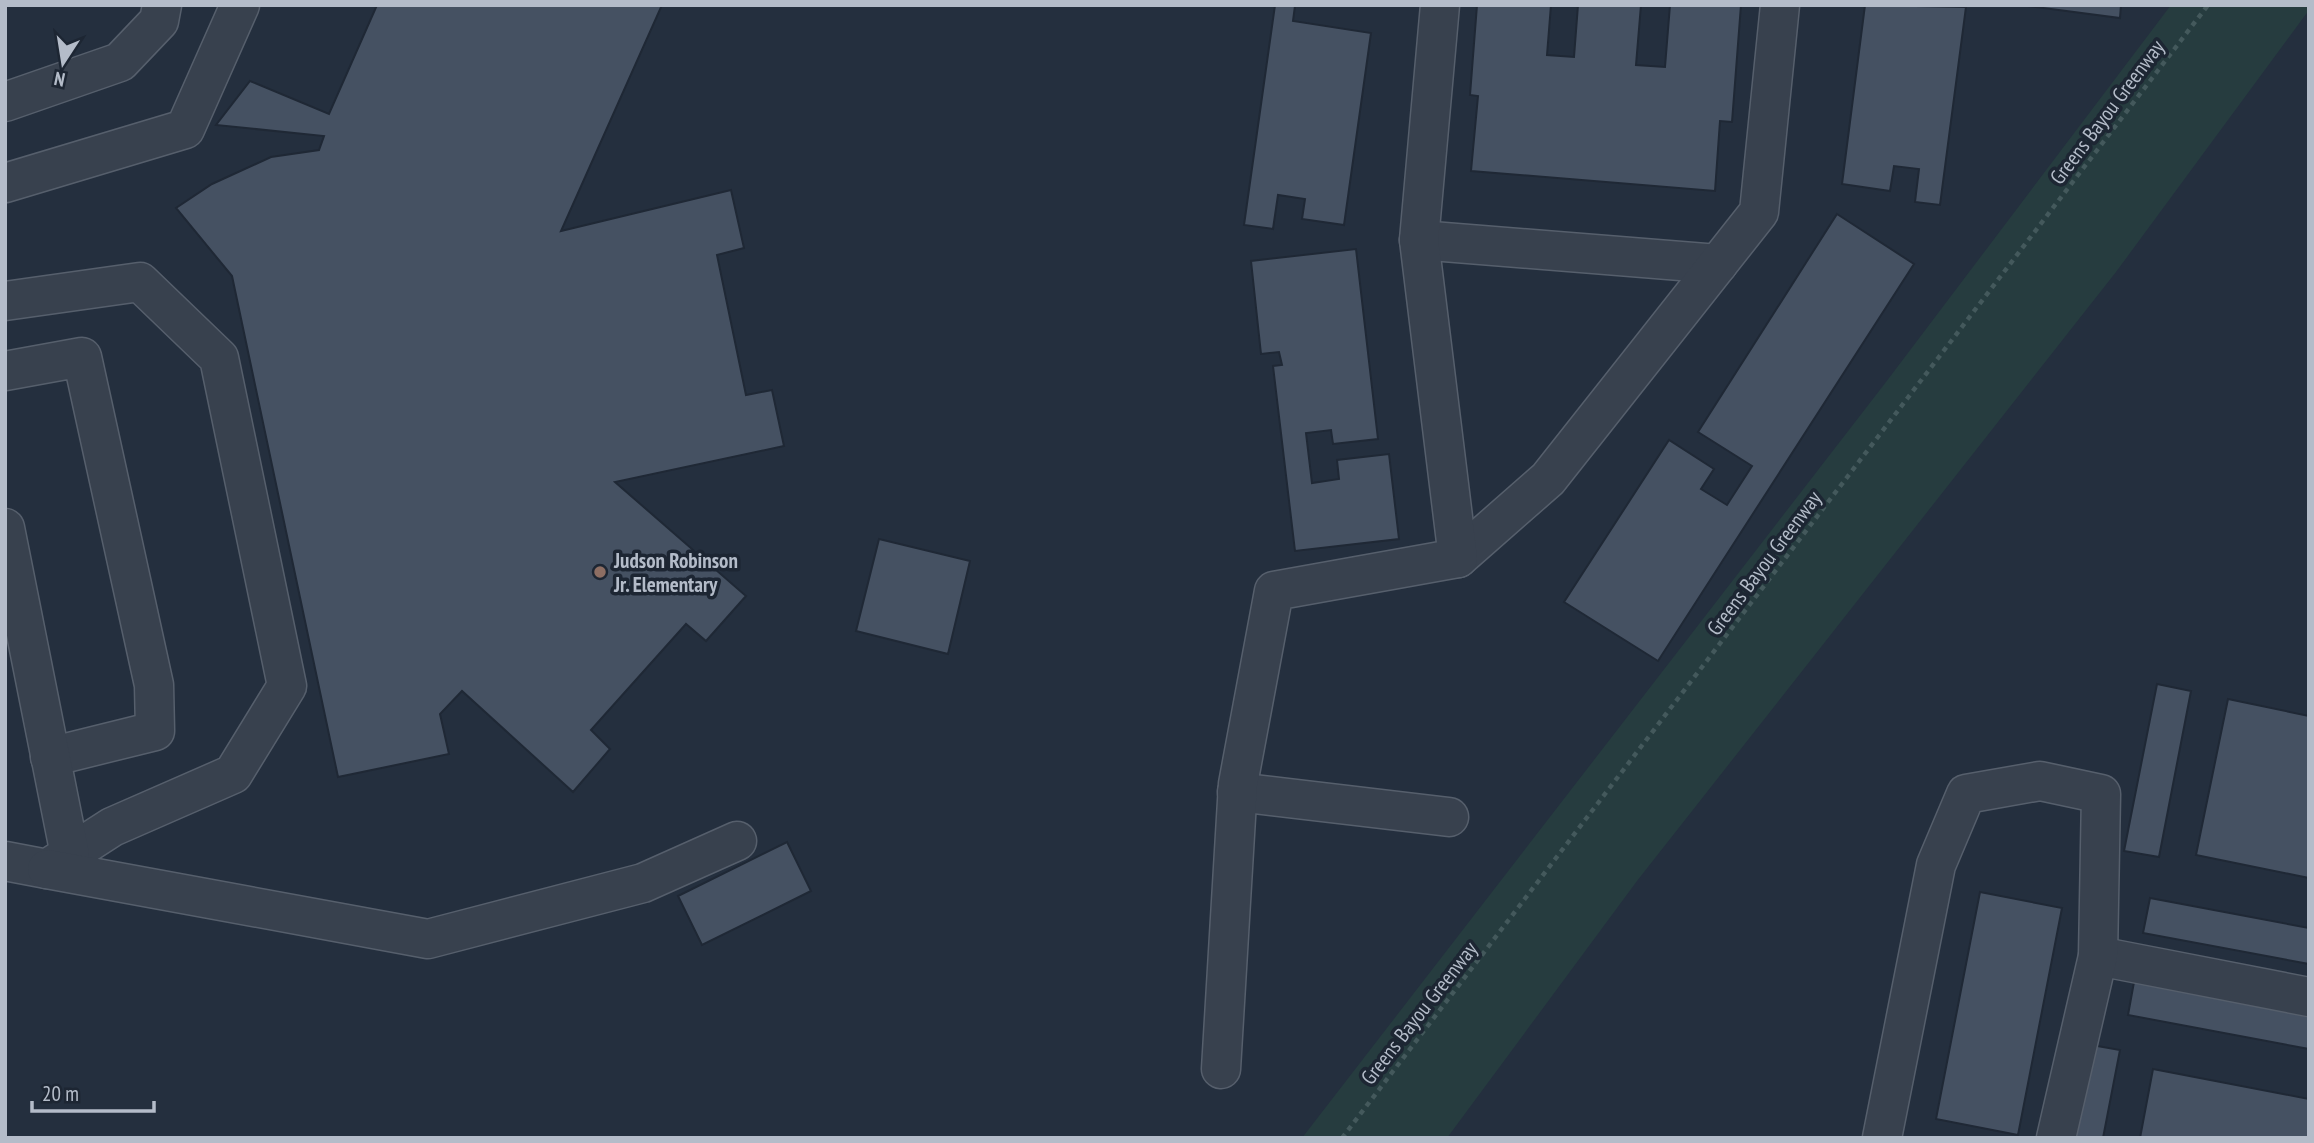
<svg xmlns="http://www.w3.org/2000/svg" width="2314" height="1143" viewBox="0 0 2314 1143" font-family="'PT Sans Narrow',sans-serif">
<style>
.green{fill:#263c3f}
.building{fill:#455162;stroke:#1f2835;stroke-width:2}
.lines{fill:none;stroke-linecap:round;stroke-linejoin:round}
.minor-casing{stroke:#565f6c;stroke-width:41}
.path{stroke:#44595c;stroke-width:4.5;stroke-dasharray:5 5;stroke-linecap:butt}
.minor{stroke:#38414e;stroke-width:38}
.education-dot{fill:#8d6e63;stroke:#1d2633;stroke-width:2.5}
.labels{text-anchor:middle;dominant-baseline:central;stroke-width:7;stroke-linejoin:round;paint-order:stroke}
.street-label{font-size:21px;fill:#b4bcc9;stroke:#1d2633}
.poi-label{font-size:21px;font-weight:bold;fill:#b4bcc9;stroke:#1d2633;text-anchor:start}
</style>
<rect width="100%" height="100%" fill="#242f3e"/>
<polygon class="green" points="2171,5 2309,5 2309,10 2116,272 1637,881 1447,1138 1302,1138 1886,382"/>
<g class="building">
<polygon points="377,5 662,5 561,231 731,190 744,248 717,255 746,395 772,390 784,446 615,482 746,596 706,641 686,624 591,730 610,749 573,792 462,691 440,714 449,754 338,777 232,276 176,208 212,184 271,157 319,150 324,136 216,125 250,81 329,114"/>
<polygon points="1275,5 1295,6 1293,21 1371,33 1344,225 1302,219 1305,199 1278,195 1273,229 1244,225"/>
<polygon points="1477,5 1551,5 1547,55 1574,57 1578,5 1641,5 1636,65 1665,67 1670,5 1741,5 1732,122 1720,121 1715,191 1471,171 1478,96 1470,95"/>
<polygon points="1865,5 1966,7 1940,205 1915,202 1919,169 1894,166 1890,191 1842,184"/>
<polygon points="2020,5 2121,5 2120,18"/>
<polygon points="1837,214 1914,264 1658,661 1564,602 1669,440 1714,469 1701,489 1727,505 1752,466 1698,432"/>
<polygon points="1356,249 1378,439 1333,444 1331,430 1306,433 1312,483 1339,479 1337,460 1389,454 1399,539 1295,551 1273,366 1282,365 1279,352 1261,354 1251,261"/>
<polygon points="879,539 970,561 948,654 856,631"/>
<polygon points="2157,684 2191,691 2159,857 2124,851"/>
<polygon points="2228,699 2309,716 2309,878 2196,855"/>
<polygon points="787,842 811,891 702,945 678,896"/>
<polygon points="1980,892 2062,908 2018,1135 1936,1119"/>
<polygon points="2150,898 2309,928 2309,964 2143,933"/>
<polygon points="2134,982 2309,1015 2309,1049 2128,1015"/>
<polygon points="2086,1044 2120,1050 2103,1138 2068,1138"/>
<polygon points="2153,1069 2309,1099 2309,1138 2140,1138"/>
</g>
<g class="lines">
<g class="minor-casing">
<g id="minor">
<polyline points="5,102 120,62 159,21 162,5"/>
<polyline points="5,183 185,129 240,5"/>
<polyline points="1419,240 1718,264"/>
<polyline points="5,301 140,282 219,358 287,686 233,774 112,827 47,869 5,861"/>
<polyline points="5,371 82,357 154,685 155,731 50,757"/>
<polyline points="5,528 70,855"/>
<polyline points="1458,558 1548,479 1759,212 1780,5"/>
<polyline points="1237,792 1449,817"/>
<polyline points="47,869 428,939 643,883 737,841"/>
<polyline points="2098,956 2309,997"/>
<polyline points="1221,1069 1238,784 1274,591 1458,558 1419,240 1440,5"/>
<polyline points="1882,1138 1936,865 1966,794 2040,781 2101,794 2098,956 2056,1138"/>
</g>
</g>
<polyline class="path" points="1342,1138 2208,5"/>
<use href="#minor" class="minor"/>
</g>
<circle class="education-dot" cx="600" cy="572" r="7"/>
<g class="labels">
<g class="street-label">
<text transform="translate(2107 112) rotate(-53)">Greens Bayou Greenway</text>
<text transform="translate(1764 563) rotate(-53)">Greens Bayou Greenway</text>
<text transform="translate(1419 1013) rotate(-52)">Greens Bayou Greenway</text>
</g>
<g class="poi-label">
<text x="614" y="560">Judson Robinson<tspan x="614" dy="24">Jr. Elementary</tspan></text>
</g>
</g>
<rect width="2314" height="1143" fill="none" stroke="#b4bcc9" stroke-width="14"/>
<g transform="translate(63 63) rotate(192)" stroke="#1d2633" stroke-width="5" paint-order="stroke">
<path d="M0-5L12 26L0 18L-12 26Z" fill="#b4bcc9"/>
<text y="-10" font-size="19" font-weight="bold" text-anchor="middle" fill="#b4bcc9">N</text>
</g>
<path d="M32 1101v10h122v-10" fill="none" stroke="#b4bcc9" stroke-width="3.5"/>
<text x="42" y="1101" font-size="21" fill="#b4bcc9" stroke="#1d2633" stroke-width="5" paint-order="stroke">20 m</text>
</svg>
